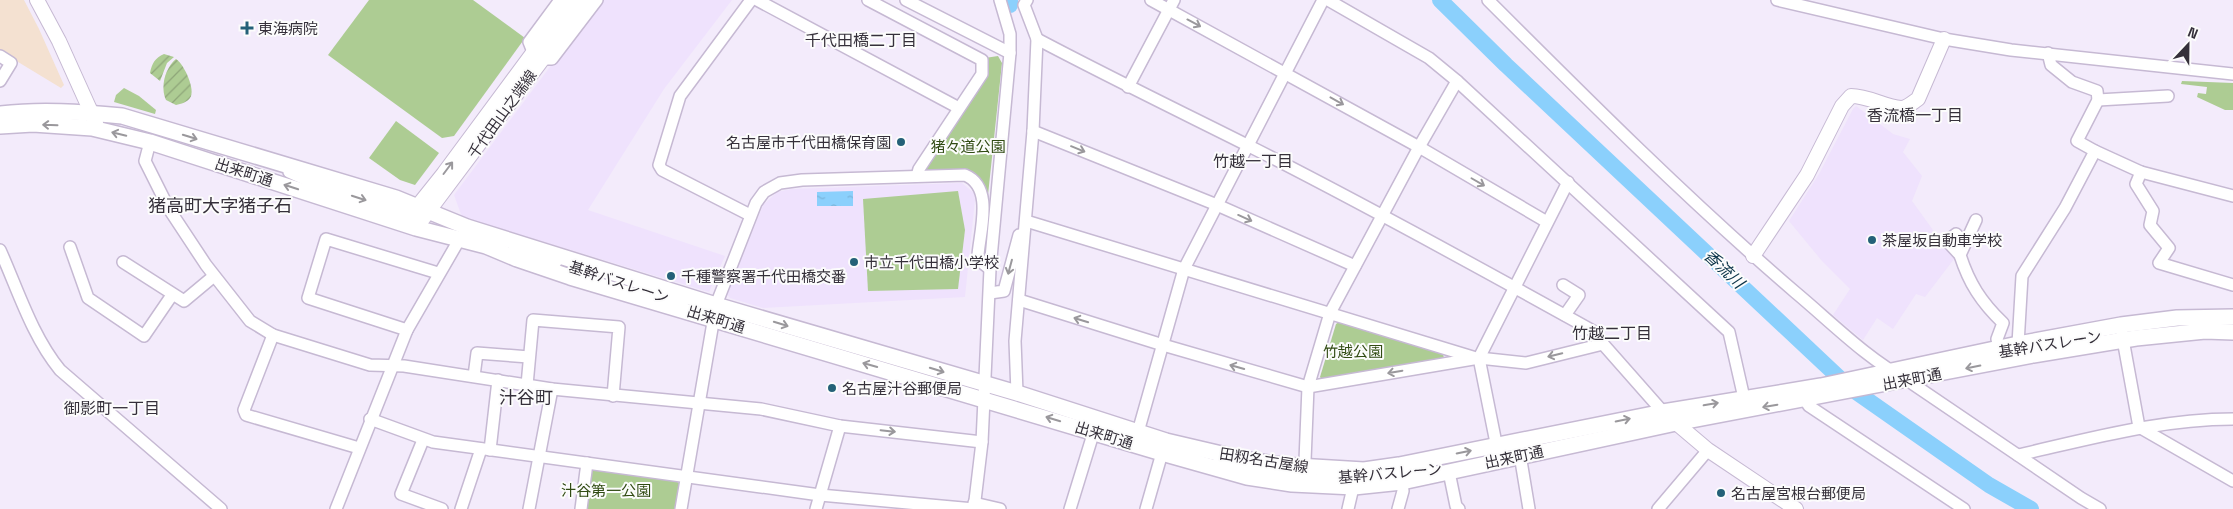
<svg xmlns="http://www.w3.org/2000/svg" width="2233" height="509" viewBox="0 0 2233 509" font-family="'Space Grotesk','Noto Sans JP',sans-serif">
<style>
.built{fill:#efe2fd}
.industrial{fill:#f4e1d1}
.park{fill:#adcc93}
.garden{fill:url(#garden-furrows)}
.water{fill:url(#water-ripples)}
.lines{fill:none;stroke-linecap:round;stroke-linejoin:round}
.river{stroke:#8bd0fc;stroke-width:16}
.minor-casing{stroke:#c6b9d3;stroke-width:14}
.tertiary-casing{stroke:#c6b9d3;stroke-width:16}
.secondary-casing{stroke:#c6b9d3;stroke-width:18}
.minor{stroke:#fff;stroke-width:11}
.tertiary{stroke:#fff;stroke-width:14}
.secondary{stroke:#fff;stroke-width:15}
.oneway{stroke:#9a989c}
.poi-dot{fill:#246178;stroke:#fcfcfc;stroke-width:2}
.labels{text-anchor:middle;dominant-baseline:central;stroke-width:4;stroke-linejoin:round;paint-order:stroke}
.poi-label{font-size:15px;fill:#35303a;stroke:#fcfcfc;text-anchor:start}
.street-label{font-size:15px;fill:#35303a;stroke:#fcfcfc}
.park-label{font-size:15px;fill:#314b13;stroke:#fcfcfc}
.neighbourhood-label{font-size:16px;fill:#35303a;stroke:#fcfcfc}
.water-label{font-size:16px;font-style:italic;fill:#0a3348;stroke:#fcfcfc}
.quarter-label{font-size:18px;fill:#35303a;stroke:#fcfcfc}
</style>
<defs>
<pattern id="garden-furrows" width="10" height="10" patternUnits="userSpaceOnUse" patternTransform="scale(1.25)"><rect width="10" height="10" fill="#adcc93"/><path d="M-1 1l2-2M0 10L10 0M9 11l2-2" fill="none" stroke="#8ea679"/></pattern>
<pattern id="water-ripples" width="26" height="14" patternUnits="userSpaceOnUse" patternTransform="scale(1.25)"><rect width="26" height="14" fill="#8bd0fc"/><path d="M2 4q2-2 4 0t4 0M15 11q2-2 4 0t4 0" fill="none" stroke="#79b3d9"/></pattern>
</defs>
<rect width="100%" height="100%" fill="#f3ebfb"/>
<g class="built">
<polygon points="600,0 732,0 664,89 588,210 725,256 709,292 462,217 454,195"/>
<polygon points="1856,106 1893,134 1910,139 1903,152 1922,176 1912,201 1954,259 1925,297 1916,294 1893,329 1877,318 1863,340 1833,315 1850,289 1822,261 1789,221 1819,174 1853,109"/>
<polygon points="962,183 974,193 975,200 965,297 763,308 730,298 727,294 763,205 777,192 791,189"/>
</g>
<polygon class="industrial" points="0,0 24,0 39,29 64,85 61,88 0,51"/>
<g class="park">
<polygon points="369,0 473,0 525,38 454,136 442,138 328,55"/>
<path d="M998,56l4,7 -14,132c-3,-11 -8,-18 -19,-23h-43l-2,-5 61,-109z"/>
<polygon points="2182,81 2233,83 2233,110 2225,110 2197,97 2198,93 2206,94 2207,87 2181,84"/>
<polygon points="124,88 139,96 156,110 155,114 114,102 116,95"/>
<polygon points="396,121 439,153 415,185 400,180 369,158"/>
<polygon points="958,191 965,230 958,289 868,291 863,199"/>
<polygon points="1339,322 1443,353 1444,359 1324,382 1320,377 1336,324"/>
<polygon points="592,469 676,481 680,484 676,509 584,509"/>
</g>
<g class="garden">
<path d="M164,54l10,3 -7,6 -7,18 -10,-8c2,-10 5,-15 14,-19z"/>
<path d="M176,59c8,5 20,31 14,39 -3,4 -9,6 -14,7l-10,-5c-6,-13 -1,-32 10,-41z"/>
</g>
<polygon class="water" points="853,191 853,206 817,206 817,192"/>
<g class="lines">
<g class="river">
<polyline points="1440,0 1506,65 1849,387 1989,485 2031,509"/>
<polyline points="1010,5 1010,0"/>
</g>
<g class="minor-casing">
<g id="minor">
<polyline points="757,0 959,108"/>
<polyline points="868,0 982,60 982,74 919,169 917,176"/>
<polyline points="906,0 1010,53"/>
<polyline points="1151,0 1419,147 1547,222"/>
<polyline points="1328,0 1429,58 1457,81 1729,332 1744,398"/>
<path d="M1488,0c100,100 200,200 307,292 36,30 71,66 112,88l174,118 19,11"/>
<polyline points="1777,0 1944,39 2011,50 2233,74"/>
<path d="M1037,39c70,37 140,71 210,106 117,59 233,123 348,187l8,12 60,68"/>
<polyline points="533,52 529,42 560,0"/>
<polyline points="0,56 11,63 0,81"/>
<polyline points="542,59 552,59 597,0"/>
<polyline points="1128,87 1174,0"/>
<polyline points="2098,100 2168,96"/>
<polyline points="1033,131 1217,205 1355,266"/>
<polyline points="150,142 145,161 169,209 206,265 250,321 273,335 370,365 404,366 552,389 761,409 840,426 982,442"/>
<polyline points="2095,151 2141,172 2233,196"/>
<polyline points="289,172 318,185 412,214"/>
<polyline points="2141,172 2136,184 2153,211 2150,225 2169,248 2159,263 2233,285"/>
<polyline points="750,215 662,170 659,165 680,96 751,0"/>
<path d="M1976,220l-16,35c9,28 21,47 43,68l-6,16 2,9"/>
<polyline points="1026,221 1476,358"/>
<polyline points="70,247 88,298 144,336 172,295"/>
<path d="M0,250c18,40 32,86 60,120l161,139"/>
<polyline points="513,251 556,262"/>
<polyline points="1960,255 1947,241 1956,234 1965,244"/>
<polyline points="123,262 184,301 214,276"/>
<polyline points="1563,285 1579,295 1565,315"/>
<polyline points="648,290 682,303"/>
<polyline points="990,293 1004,291 1019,235 1023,236"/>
<polyline points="1019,300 1163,345 1308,387 1479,358 1526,363 1603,344"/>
<polyline points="407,330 308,298 326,239 438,273"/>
<polyline points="2122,334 2139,427 2233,481"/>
<polyline points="273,335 244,410 246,415 359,448"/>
<polyline points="2018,344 2022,276 2065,208 2095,151 2077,141 2098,100 2097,91 2072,82 2051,65 2048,53"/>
<polyline points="474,376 477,353 529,357"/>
<polyline points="527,385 533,320 619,327 613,396"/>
<polyline points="1017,393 1015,341 1033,131 1037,39 1024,5 1027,0"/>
<polyline points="1805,400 1809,406 1964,509"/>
<polyline points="370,419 433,442 820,495 974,509 982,442 990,269 1010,53 1010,34 1000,0"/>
<polyline points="1138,432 1184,269 1323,0"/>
<polyline points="423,440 401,494 442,509"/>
<polyline points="1519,449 1529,509"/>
<polyline points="490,450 498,380"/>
<polyline points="1498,453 1479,358 1568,182"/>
<path d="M2018,455c71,-16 142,-36 215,-36"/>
<path d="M1219,459c30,11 61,18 92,17"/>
<polyline points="1449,472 1456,506 1459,509"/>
<polyline points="1319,479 1432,469"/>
<polyline points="1304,485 1308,387 1330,313 1419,147 1457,81"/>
<polyline points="974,503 1000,509"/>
<polyline points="336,509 407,330 459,240"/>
<polyline points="461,509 481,449"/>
<polyline points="529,509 552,389"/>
<polyline points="581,509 587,463"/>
<path d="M681,509l35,-204 40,-102 8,-11 16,-9 22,-3 163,-5c29,12 15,55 13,80l3,7 9,7"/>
<polyline points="816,509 840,426"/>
<polyline points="1070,509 1094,431"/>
<polyline points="1146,509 1162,453"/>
<polyline points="1348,509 1355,479"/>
<polyline points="1398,509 1403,491 1402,482"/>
<polyline points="1658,509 1708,450"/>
</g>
</g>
<g class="tertiary-casing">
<g id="tertiary">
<polyline points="37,0 59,41 96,123"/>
<polyline points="404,223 444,173 572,0"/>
<polyline points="416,228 587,0"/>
<path d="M1753,256l54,-81 35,-69 9,-10c18,0 34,11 50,12 6,0 12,-6 17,-9l26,-60"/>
<polyline points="1669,417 1708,450 1796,509"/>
</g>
</g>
<g class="secondary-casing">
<g id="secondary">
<path d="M0,114c40,-5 82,-2 122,2l274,82 71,29 249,78 301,88 149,48 77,18 38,6 83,5 35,-5 264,-53 158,-26 197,-42 103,-19 56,-7 56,-1"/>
<polyline points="0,126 33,124 92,128 150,142 416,228 486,246 517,259 570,277 1162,453 1247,477 1292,484 1354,487 1402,482 1676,423 2033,355 2136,338 2205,331 2233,332"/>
</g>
</g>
<use href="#minor" class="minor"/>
<use href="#tertiary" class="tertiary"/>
<use href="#secondary" class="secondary"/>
</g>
<defs><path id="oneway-shaft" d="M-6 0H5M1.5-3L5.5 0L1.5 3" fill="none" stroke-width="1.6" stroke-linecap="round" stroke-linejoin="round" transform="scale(1.25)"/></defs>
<g class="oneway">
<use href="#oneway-shaft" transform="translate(1194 23) rotate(28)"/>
<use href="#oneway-shaft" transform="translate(1337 101) rotate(29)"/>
<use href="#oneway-shaft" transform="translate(50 125) rotate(-178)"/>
<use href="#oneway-shaft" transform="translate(119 134) rotate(-166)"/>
<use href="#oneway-shaft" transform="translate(190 137) rotate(17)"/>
<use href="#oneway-shaft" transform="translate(1078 149) rotate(22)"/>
<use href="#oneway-shaft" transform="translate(448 168) rotate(-53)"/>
<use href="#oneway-shaft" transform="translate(1478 182) rotate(30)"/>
<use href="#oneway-shaft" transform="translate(291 187) rotate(-162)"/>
<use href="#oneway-shaft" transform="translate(359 198) rotate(18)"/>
<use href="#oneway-shaft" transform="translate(1245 218) rotate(24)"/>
<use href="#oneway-shaft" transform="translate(1010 267) rotate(105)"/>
<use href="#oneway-shaft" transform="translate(1081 320) rotate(-163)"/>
<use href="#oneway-shaft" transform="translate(781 324) rotate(17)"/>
<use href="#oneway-shaft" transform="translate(1555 355) rotate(166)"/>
<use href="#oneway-shaft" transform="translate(870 365) rotate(-164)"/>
<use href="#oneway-shaft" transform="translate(1237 367) rotate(-164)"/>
<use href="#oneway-shaft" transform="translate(1973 367) rotate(169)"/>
<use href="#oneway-shaft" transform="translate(937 370) rotate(17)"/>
<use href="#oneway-shaft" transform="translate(1395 372) rotate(170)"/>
<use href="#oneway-shaft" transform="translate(1711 404) rotate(-10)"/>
<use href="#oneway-shaft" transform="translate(1770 406) rotate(170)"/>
<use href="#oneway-shaft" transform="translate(1053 419) rotate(-163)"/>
<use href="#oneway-shaft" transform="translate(1623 420) rotate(-12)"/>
<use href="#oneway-shaft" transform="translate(888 431) rotate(6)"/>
<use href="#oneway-shaft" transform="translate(1464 452) rotate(-11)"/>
</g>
<g class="poi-dot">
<path d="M244.5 20.5h5v5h5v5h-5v5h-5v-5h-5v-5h5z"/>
<circle cx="901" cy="142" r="5"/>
<circle cx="1872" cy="240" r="5"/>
<circle cx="854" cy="262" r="5"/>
<circle cx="671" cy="276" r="5"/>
<circle cx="832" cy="388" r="5"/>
<circle cx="1721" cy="493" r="5"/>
</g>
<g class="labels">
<g class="poi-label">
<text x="258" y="28">東海病院</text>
<text x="891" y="142" text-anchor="end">名古屋市千代田橋保育園</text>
<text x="1882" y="240">茶屋坂自動車学校</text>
<text x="864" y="262">市立千代田橋小学校</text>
<text x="681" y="276">千種警察署千代田橋交番</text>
<text x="842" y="388">名古屋汁谷郵便局</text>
<text x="1731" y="493">名古屋宮根台郵便局</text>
</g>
<g class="street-label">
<text transform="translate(502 114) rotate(-54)">千代田山之端線</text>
<text transform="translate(244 172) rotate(18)">出来町通</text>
<text transform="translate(619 282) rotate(18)">基幹バスレーン</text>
<text transform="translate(716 319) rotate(17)">出来町通</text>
<text transform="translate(2050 344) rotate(-9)">基幹バスレーン</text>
<text transform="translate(1912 379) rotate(-11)">出来町通</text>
<text transform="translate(1104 435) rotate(17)">出来町通</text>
<text transform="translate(1514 457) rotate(-12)">出来町通</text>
<text transform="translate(1264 460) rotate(9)">田籾名古屋線</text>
<text transform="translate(1390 473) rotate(-5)">基幹バスレーン</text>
</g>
<g class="park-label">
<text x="968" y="146">猪々道公園</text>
<text x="1353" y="351">竹越公園</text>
<text x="606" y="490">汁谷第一公園</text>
</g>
<g class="neighbourhood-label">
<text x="861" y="40">千代田橋二丁目</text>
<text x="1915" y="115">香流橋一丁目</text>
<text x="1253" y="161">竹越一丁目</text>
<text x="1612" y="333">竹越二丁目</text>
<text x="112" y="408">御影町一丁目</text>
</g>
<g class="water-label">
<text transform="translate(1724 269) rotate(43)">香流川</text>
</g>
<g class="quarter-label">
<text x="220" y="205">猪高町大字猪子石</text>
<text x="526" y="397">汁谷町</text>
</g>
</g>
<g transform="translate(2188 45) rotate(22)" stroke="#fcfcfc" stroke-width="4" paint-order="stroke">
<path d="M0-4L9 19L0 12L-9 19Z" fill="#35303a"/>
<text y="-8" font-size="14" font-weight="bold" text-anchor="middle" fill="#35303a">N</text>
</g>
</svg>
